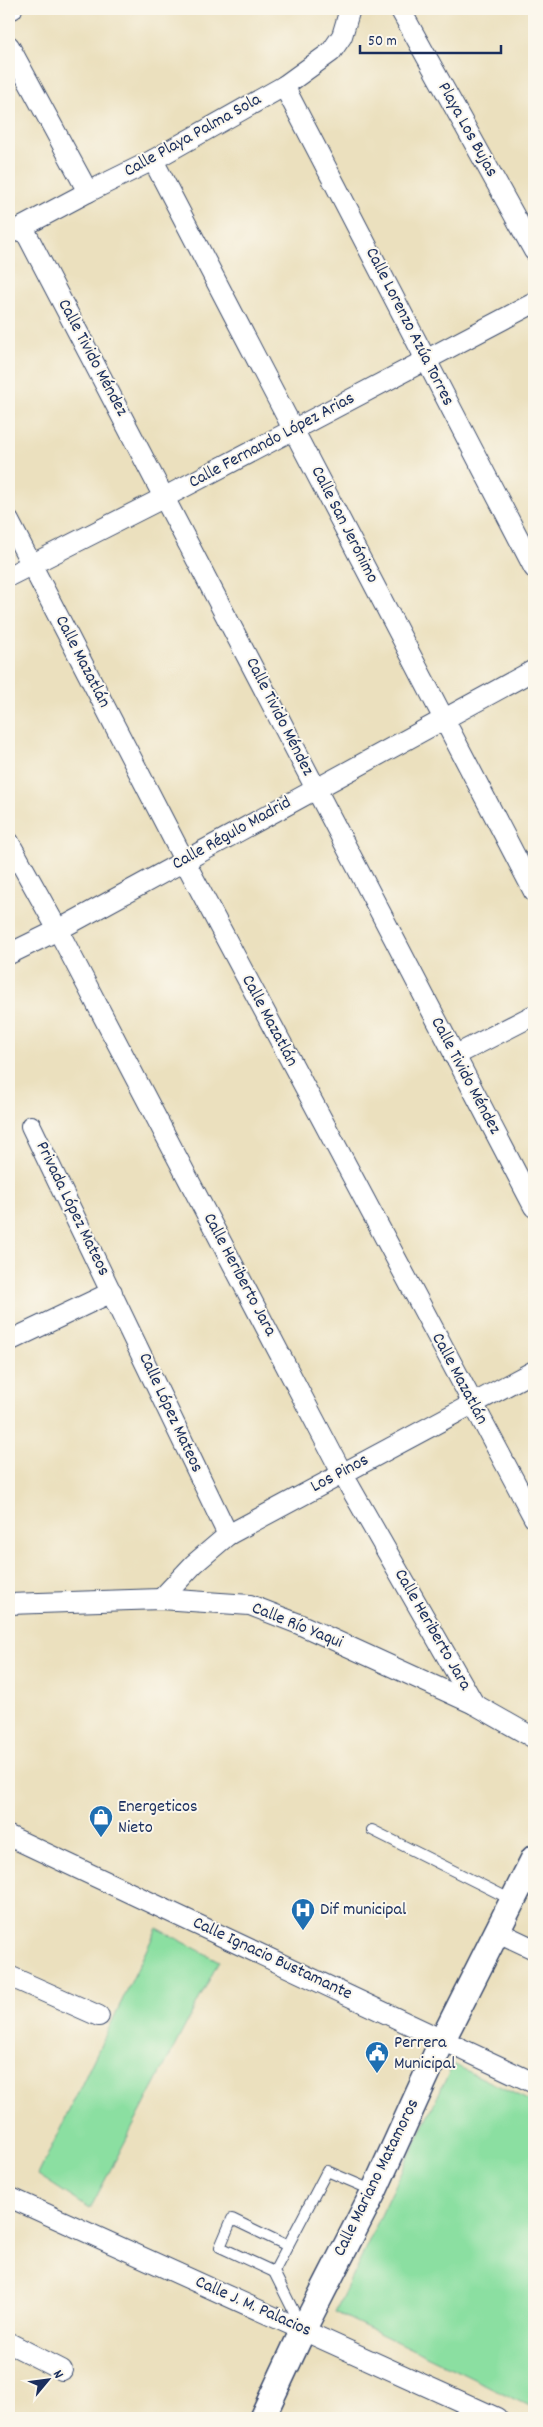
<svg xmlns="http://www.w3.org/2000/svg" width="543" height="2427" viewBox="0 0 543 2427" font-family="Dekko,sans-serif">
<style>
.green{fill:#8bdfa1;stroke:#538780}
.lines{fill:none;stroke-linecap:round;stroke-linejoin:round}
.service-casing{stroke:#3a4a6c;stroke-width:12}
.minor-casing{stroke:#3a4a6c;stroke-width:22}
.tertiary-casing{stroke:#3a4a6c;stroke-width:28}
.service{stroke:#fff;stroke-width:10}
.minor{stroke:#fff;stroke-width:20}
.tertiary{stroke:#fff;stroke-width:25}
.labels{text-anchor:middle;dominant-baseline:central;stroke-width:4;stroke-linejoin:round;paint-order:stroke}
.street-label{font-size:18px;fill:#1b2f5e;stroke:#fbf7ec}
.poi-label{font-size:18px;fill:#1b2f5e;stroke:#fbf7ec;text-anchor:start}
</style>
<rect width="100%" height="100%" fill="#fbf7ec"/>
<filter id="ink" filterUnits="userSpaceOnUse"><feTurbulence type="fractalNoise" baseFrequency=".02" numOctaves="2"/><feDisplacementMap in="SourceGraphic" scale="10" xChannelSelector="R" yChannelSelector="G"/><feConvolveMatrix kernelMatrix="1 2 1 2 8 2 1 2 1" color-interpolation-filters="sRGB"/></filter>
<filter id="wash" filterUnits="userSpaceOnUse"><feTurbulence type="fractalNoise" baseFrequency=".0096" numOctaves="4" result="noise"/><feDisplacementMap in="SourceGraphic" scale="20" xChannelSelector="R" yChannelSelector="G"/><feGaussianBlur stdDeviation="1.12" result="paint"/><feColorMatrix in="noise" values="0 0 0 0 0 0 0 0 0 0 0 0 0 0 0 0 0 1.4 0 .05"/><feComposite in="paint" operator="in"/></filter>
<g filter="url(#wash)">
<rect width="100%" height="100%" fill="#ebe0be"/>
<g class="green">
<polygon points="157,1928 219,1961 90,2209 38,2175"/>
<polygon points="453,2064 534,2103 534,2408 335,2312"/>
</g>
</g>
<g filter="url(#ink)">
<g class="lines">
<g class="service-casing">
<g id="service">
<polyline points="372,1830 512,1900"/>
<polyline points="274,2272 220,2247 232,2219 288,2246"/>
<polyline points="302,2328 274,2272 327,2171 374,2191"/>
</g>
</g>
<g class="minor-casing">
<g id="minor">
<polyline points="400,9 534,251"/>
<polyline points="9,10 12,9"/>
<polyline points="9,46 88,192"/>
<polyline points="284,86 534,568"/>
<polyline points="153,160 534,892"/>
<polyline points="23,227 534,1207"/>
<polyline points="9,234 88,192 153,160 284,86 331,52 342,36 350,9"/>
<polyline points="9,521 184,860 534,1518"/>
<polyline points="9,576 165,497 534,303"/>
<polyline points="9,842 58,930 342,1473 474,1704"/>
<polyline points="9,954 58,930 534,670"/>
<polyline points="454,1056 534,1015"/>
<polyline points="31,1126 228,1535"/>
<polyline points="9,1341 112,1292"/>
<polyline points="161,1599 194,1564 228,1535 534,1371"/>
<polyline points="9,1604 161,1599 250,1605 299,1624 474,1704 534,1738"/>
<polyline points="9,1836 534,2083"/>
<polyline points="498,1932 534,1949"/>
<polyline points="9,1976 99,2016"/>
<polyline points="9,2197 497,2418"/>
<polyline points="9,2343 62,2370"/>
</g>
</g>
<g class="tertiary-casing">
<polyline id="tertiary" points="262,2418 303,2330 374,2191 443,2039 534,1858"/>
</g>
<use href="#service" class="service"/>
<use href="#minor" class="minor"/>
<use href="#tertiary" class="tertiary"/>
</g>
</g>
<defs>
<g id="shop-pin" transform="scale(1.25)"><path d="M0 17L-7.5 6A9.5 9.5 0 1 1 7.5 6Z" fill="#1f6fb2" stroke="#fbf7ec"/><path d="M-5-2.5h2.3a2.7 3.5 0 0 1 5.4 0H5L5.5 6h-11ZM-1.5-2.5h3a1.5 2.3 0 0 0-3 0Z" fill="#fff"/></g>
<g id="hospital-pin" transform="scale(1.25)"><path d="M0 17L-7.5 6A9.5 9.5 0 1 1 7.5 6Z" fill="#1f6fb2" stroke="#fbf7ec"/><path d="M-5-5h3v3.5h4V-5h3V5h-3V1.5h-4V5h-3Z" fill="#fff"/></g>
<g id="civic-pin" transform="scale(1.25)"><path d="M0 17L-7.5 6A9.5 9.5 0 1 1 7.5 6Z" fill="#1f6fb2" stroke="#fbf7ec"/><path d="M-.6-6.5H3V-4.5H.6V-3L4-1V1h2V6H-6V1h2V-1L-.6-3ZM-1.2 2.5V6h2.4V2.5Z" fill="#fff"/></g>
</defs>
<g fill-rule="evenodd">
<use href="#shop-pin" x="101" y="1817"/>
<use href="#hospital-pin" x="303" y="1910"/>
<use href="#civic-pin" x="377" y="2053"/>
</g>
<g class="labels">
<g class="street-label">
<text transform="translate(467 130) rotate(61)">Playa Los Bujas</text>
<text transform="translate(193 136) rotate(-29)">Calle Playa Palma Sola</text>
<text transform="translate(409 327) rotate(63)">Calle Lorenzo Azúa Torres</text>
<text transform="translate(92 358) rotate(62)">Calle Tivido Méndez</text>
<text transform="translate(272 441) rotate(-28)">Calle Fernando López Arias</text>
<text transform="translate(344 525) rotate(63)">Calle San Jerónimo</text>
<text transform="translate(82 662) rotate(63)">Calle Mazatlán</text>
<text transform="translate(279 717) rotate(63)">Calle Tivido Méndez</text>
<text transform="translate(232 834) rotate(-29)">Calle Régulo Madrid</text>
<text transform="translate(269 1021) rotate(62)">Calle Mazatlán</text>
<text transform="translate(465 1076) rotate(62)">Calle Tivido Méndez</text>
<text transform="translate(72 1209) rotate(64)">Privada López Mateos</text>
<text transform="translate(239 1275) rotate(62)">Calle Heriberto Jara</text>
<text transform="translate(459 1379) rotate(62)">Calle Mazatlán</text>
<text transform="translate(170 1413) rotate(65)">Calle López Mateos</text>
<text transform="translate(340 1474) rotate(-28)">Los Pinos</text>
<text transform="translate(297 1626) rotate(22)">Calle Río Yaqui</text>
<text transform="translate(432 1630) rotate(60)">Calle Heriberto Jara</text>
<text transform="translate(272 1959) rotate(25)">Calle Ignacio Bustamante</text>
<text transform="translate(377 2178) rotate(-64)">Calle Mariano Matamoros</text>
<text transform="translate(253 2307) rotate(24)">Calle J. M. Palacios</text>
</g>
<g class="poi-label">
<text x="118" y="1807">Energeticos<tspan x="118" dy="21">Nieto</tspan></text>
<text x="320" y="1910">Dif municipal</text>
<text x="394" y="2043">Perrera<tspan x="394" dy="21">Municipal</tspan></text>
</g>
</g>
<rect width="543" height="2427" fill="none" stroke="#fbf7ec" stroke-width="30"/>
<g transform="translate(48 2380) rotate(61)" stroke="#fbf7ec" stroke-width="4" paint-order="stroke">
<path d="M0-4L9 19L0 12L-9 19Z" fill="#1b2f5e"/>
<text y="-8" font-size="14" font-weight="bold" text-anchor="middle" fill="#1b2f5e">N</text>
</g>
<path d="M360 45v8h141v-8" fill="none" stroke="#1b2f5e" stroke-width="2.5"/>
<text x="368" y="45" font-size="15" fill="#1b2f5e" stroke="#fbf7ec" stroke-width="4" paint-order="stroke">50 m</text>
</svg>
